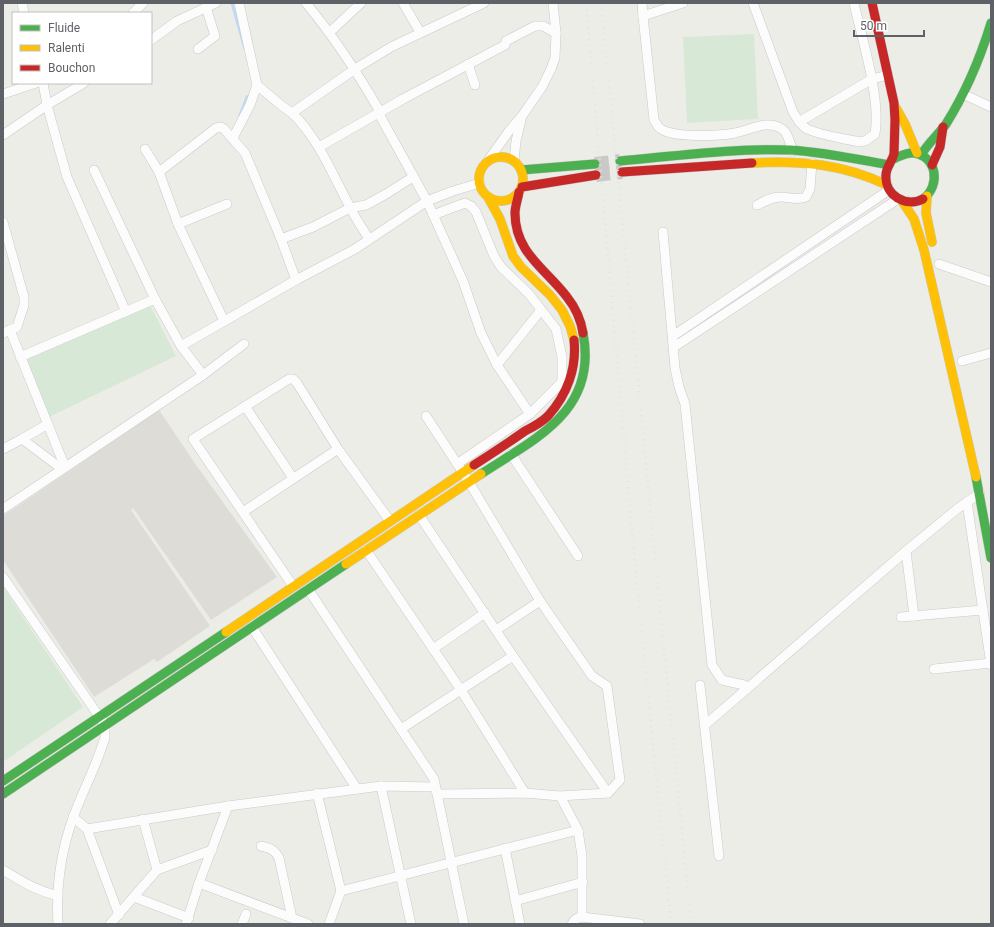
<svg xmlns="http://www.w3.org/2000/svg" width="994" height="927" viewBox="0 0 994 927" font-family="Roboto,sans-serif">
<style>
.education{fill:#dddcd7}
.green{fill:#d7e9d6}
.lines{fill:none;stroke-linecap:round;stroke-linejoin:round}
.stream{stroke:#c0daf5;stroke-width:3}
.primary-tunnel{stroke:#c9cac8;stroke-width:14;stroke-dasharray:14 7;stroke-linecap:butt}
.street-casing{stroke:#c9c9c9;stroke-width:10}
.fast-casing{stroke:#cacbca;stroke-width:10}
.slow-casing{stroke:#cacbca;stroke-width:10}
.jam-casing{stroke:#cacbca;stroke-width:10}
.street{stroke:#fcfcfc;stroke-width:9}
.fast{stroke:#4caf50;stroke-width:9}
.slow{stroke:#ffc107;stroke-width:9}
.jam{stroke:#c62828;stroke-width:9}
.rail{stroke:#e4e4e3;stroke-width:3;stroke-dasharray:1 5;stroke-linecap:butt}
</style>
<rect width="100%" height="100%" fill="#edede8"/>
<polygon class="education" points="159,410 196,465 277,577 211,620 133,508 131,510 210,626 157,662 154,659 94,697 3,560 3,516"/>
<g class="green">
<polygon points="754,34 758,119 687,123 683,37"/>
<polygon points="148,301 176,356 47,418 21,357"/>
<polygon points="3,587 83,707 3,762"/>
</g>
<g class="lines">
<g class="stream">
<polyline points="232,3 245,49"/>
<polyline points="240,115 247,97 252,95"/>
</g>
<g class="primary-tunnel">
<polyline points="595,164 620,161"/>
<polyline points="596,175 622,172"/>
</g>
<g class="street-casing">
<g id="street">
<polyline points="22,3 24,13"/>
<path d="M306,3c28,34 51,69 73,107v4l48,87 36,80 18,52 16,32 33,49"/>
<polyline points="403,3 420,32"/>
<path d="M642,3l1,13 11,104c2,3 4,7 7,9 13,9 58,7 74,4 15,-3 33,-14 47,-4 6,3 8,16 11,22"/>
<path d="M753,3l40,109c4,7 8,13 14,17 16,7 35,9 52,13l6,-1 10,-7c6,-37 -13,-94 -21,-131"/>
<polyline points="133,13 143,3"/>
<polyline points="643,16 683,3"/>
<polyline points="330,32 361,3"/>
<polyline points="151,40 177,21 216,3"/>
<polyline points="198,49 215,36 206,7"/>
<polyline points="468,64 475,85"/>
<polyline points="43,83 47,105 67,177 126,312"/>
<polyline points="257,85 282,106 292,113 355,69 391,47 484,3"/>
<polyline points="3,94 36,83"/>
<polyline points="963,94 991,107"/>
<path d="M292,113c27,26 40,61 58,94 5,11 13,22 19,32"/>
<polyline points="799,122 872,79 888,75"/>
<polyline points="3,135 47,105 84,83"/>
<polyline points="233,138 250,105 257,85 239,3"/>
<polyline points="319,147 403,99 505,45 506,41 535,26 543,26 556,33"/>
<polyline points="145,149 159,172 178,224 224,321"/>
<polyline points="514,161 516,141 521,120"/>
<polyline points="487,162 509,131 522,116 542,87 551,69 555,58 556,33 553,3"/>
<polyline points="94,170 155,299 181,346 203,375"/>
<polyline points="159,172 216,128 221,127 224,129 245,153 281,239 296,280"/>
<path d="M757,205c8,-4 15,-8 24,-8 9,0 16,4 25,0l4,-8 2,-26"/>
<polyline points="433,215 465,203 471,206 476,212 494,256 501,267 529,294 556,329 562,357 562,382"/>
<polyline points="3,222 24,297 24,305 17,327 3,333"/>
<polyline points="178,224 227,204"/>
<polyline points="663,232 675,368 679,387 685,404 712,665 722,680 744,685 747,689"/>
<polyline points="281,239 313,227 350,208 366,205 386,194 413,177"/>
<polyline points="939,264 991,282"/>
<polyline points="10,330 65,467"/>
<polyline points="673,336 889,190"/>
<polyline points="181,346 296,280 355,249 427,201 453,191 480,183"/>
<polyline points="674,347 898,199"/>
<polyline points="20,357 155,299"/>
<polyline points="962,361 991,353"/>
<polyline points="497,365 541,310"/>
<polyline points="245,406 293,478"/>
<polyline points="426,416 469,482 540,601 592,676 607,686 620,780 608,793 560,796 525,793 437,794"/>
<polyline points="22,439 62,469"/>
<polyline points="3,449 22,439 48,424"/>
<polyline points="511,454 578,556"/>
<polyline points="457,464 530,414 562,382 567,380"/>
<polyline points="967,502 991,665"/>
<polyline points="3,509 203,375 244,344"/>
<polyline points="243,512 338,449"/>
<polyline points="419,515 513,656 608,793"/>
<polyline points="366,550 461,690 525,793"/>
<polyline points="906,551 914,616"/>
<path d="M3,577l102,148v13l-4,11c-8,24 -20,46 -28,69 -12,33 -17,71 -15,106"/>
<polyline points="293,586 193,439 289,379 293,379 297,383 338,449 390,521"/>
<polyline points="308,589 434,779 464,924"/>
<polyline points="901,617 983,610"/>
<polyline points="252,627 357,789"/>
<polyline points="496,630 540,601"/>
<polyline points="433,649 485,613"/>
<polyline points="934,669 991,663"/>
<polyline points="700,685 719,856"/>
<polyline points="705,725 906,551 957,509 980,493"/>
<polyline points="401,729 513,656"/>
<polyline points="381,786 411,924"/>
<polyline points="317,793 341,891 329,924"/>
<polyline points="560,796 578,830 582,856 582,917"/>
<polyline points="73,817 87,829 119,915"/>
<polyline points="143,819 157,870"/>
<polyline points="87,829 228,806 381,786 435,787"/>
<path d="M261,846c9,2 14,4 18,12l13,60"/>
<polyline points="505,848 520,924"/>
<path d="M3,870c20,12 32,20 55,26"/>
<polyline points="199,883 308,924"/>
<polyline points="341,891 578,830"/>
<polyline points="134,897 189,918"/>
<polyline points="515,901 583,882"/>
<polyline points="110,924 157,870 212,850"/>
<polyline points="186,924 199,883 228,806"/>
<polyline points="242,924 246,914"/>
<path d="M572,924c2,-5 5,-6 10,-7l58,7"/>
</g>
</g>
<g class="fast-casing">
<g id="fast">
<path d="M921,155c7,-12 17,-20 25,-31 20,-32 34,-65 45,-101"/>
<path d="M893,159c7,-3 13,-7 21,-6 23,3 27,33 9,46"/>
<path d="M620,161c56,-5 113,-13 170,-11 33,2 66,9 99,15"/>
<polyline points="521,170 595,164"/>
<path d="M481,474c55,-36 117,-63 102,-141"/>
<polyline points="976,477 991,558"/>
<polyline points="3,781 226,632"/>
<polyline points="3,794 346,564"/>
</g>
</g>
<g class="slow-casing">
<g id="slow">
<polyline points="896,108 905,124 917,153"/>
<circle cx="501" cy="179" r="22"/>
<path d="M752,163c48,-3 91,1 135,22"/>
<polyline points="927,196 926,213 932,242"/>
<polyline points="488,197 500,219 513,256 521,267 550,295 562,310 570,326 574,340"/>
<polyline points="902,201 914,219 924,250 976,477"/>
<polyline points="346,564 481,474"/>
<polyline points="226,632 474,465"/>
</g>
</g>
<g class="jam-casing">
<g id="jam">
<path d="M872,3l22,100 1,17 -1,34c-2,8 -8,13 -8,21 -2,20 20,33 37,24"/>
<polyline points="932,165 940,147 943,127"/>
<polyline points="622,172 752,163"/>
<polyline points="522,187 596,175"/>
<path d="M519,192c-1,7 -4,14 -4,21 0,40 31,56 52,84 8,10 14,23 16,36"/>
<path d="M474,465c17,-11 34,-22 51,-34 8,-4 17,-9 23,-15 19,-21 29,-48 26,-76"/>
</g>
</g>
<use href="#street" class="street"/>
<use href="#fast" class="fast"/>
<use href="#slow" class="slow"/>
<use href="#jam" class="jam"/>
<g class="rail">
<polyline points="586,3 632,532 671,924"/>
<polyline points="601,3 691,924"/>
</g>
</g>
<rect width="994" height="927" fill="none" stroke="#5e6166" stroke-width="8"/>
<rect x="12" y="12" width="140" height="72" fill="#ffffff" stroke="#bfc0c2"/>
<rect x="20" y="25" width="20" height="6" fill="#4caf50" stroke="#bfc0c2"/>
<text x="48" y="32" font-size="12" fill="#5e6166">Fluide</text>
<rect x="20" y="45" width="20" height="6" fill="#ffc107" stroke="#bfc0c2"/>
<text x="48" y="52" font-size="12" fill="#5e6166">Ralenti</text>
<rect x="20" y="65" width="20" height="6" fill="#c62828" stroke="#bfc0c2"/>
<text x="48" y="72" font-size="12" fill="#5e6166">Bouchon</text>
<path d="M854 30v6h70v-6" fill="none" stroke="#5e6166" stroke-width="2"/>
<text x="860" y="30" font-size="12" fill="#5e6166" stroke="#ffffff" stroke-width="3" paint-order="stroke">50 m</text>
</svg>
